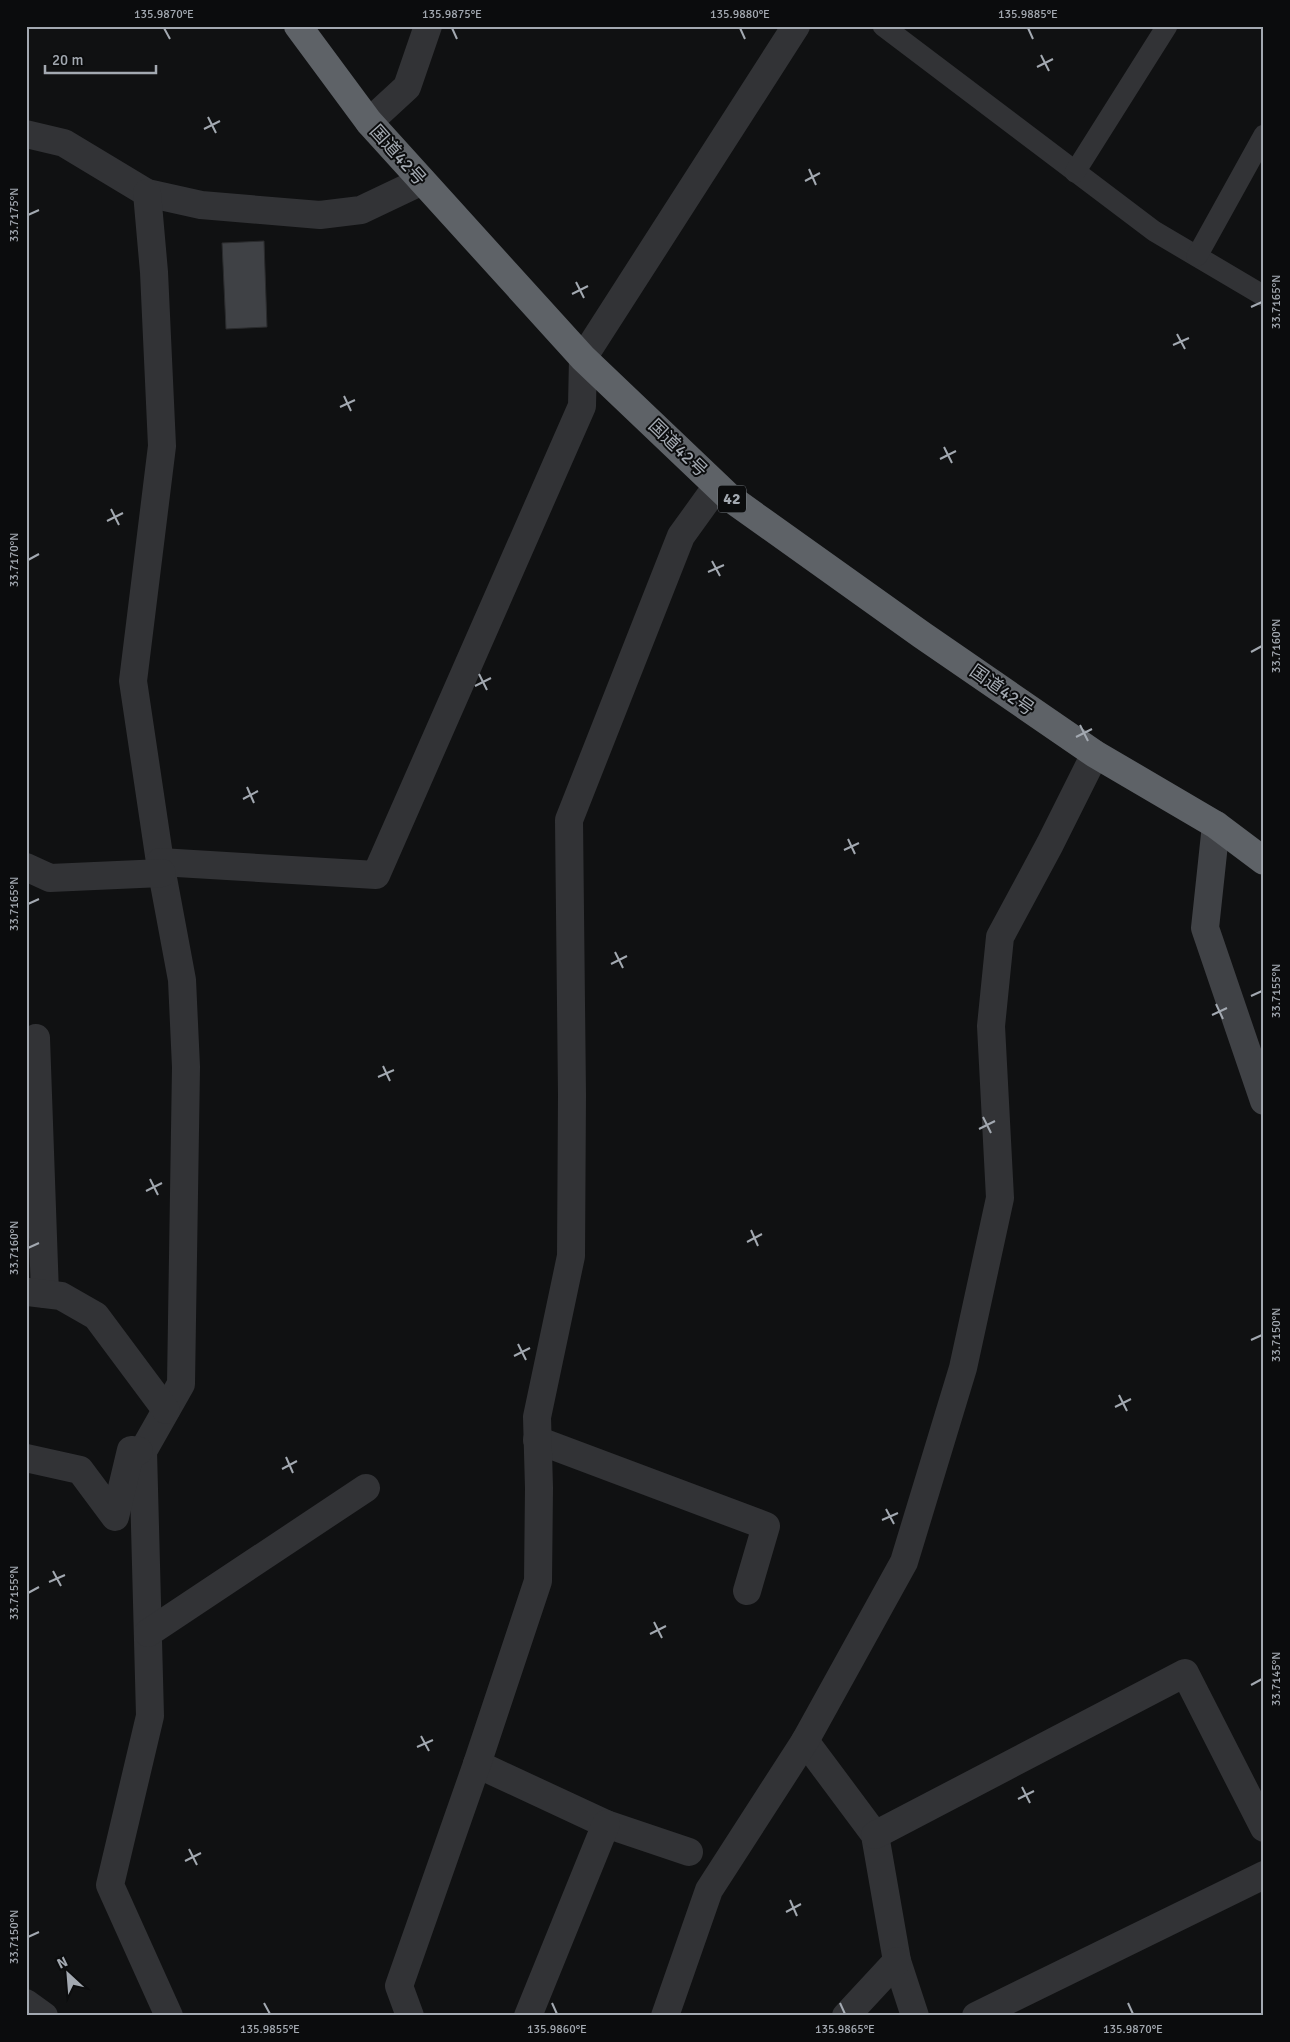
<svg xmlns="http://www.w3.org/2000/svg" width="1290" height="2042" viewBox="0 0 1290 2042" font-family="Signika,'Noto Sans JP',sans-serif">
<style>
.building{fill:#3f4145;stroke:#2a2b2d}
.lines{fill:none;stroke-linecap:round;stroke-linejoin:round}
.lane{stroke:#323336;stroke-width:21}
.street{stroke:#323336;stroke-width:28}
.secondary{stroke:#404246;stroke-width:28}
.highway{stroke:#5e6267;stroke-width:28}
.ticks{fill:none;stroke:#a3a9b1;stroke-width:2}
.labels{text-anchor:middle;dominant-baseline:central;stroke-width:4;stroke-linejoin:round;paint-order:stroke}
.shield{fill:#0b0c0d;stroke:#757a80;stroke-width:1}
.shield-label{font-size:16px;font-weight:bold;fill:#a3a9b1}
.street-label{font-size:18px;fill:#a3a9b1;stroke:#0b0c0d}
.neatline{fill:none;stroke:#a3a9b1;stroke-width:2}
.ticks-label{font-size:12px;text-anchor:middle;fill:#a3a9b1}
</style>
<rect width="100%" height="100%" fill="#101112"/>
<polygon class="building" points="264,241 267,327 226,329 222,243"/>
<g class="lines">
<g class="lane">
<polyline points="883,26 1154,231 1264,296"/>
<polyline points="1075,172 1167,26"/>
<polyline points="1197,256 1264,135"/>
</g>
<g class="street">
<polyline points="369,122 407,87 428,26"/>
<polyline points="26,134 64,143 147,193 201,205 320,215 361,210 422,181"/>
<polyline points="147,193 154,272 162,446 133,681 160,862 182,980 186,1067 181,1384 143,1451 150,1716 110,1885 169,2016"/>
<polyline points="160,862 376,875 582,406 583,358 796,26"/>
<polyline points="26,867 50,878 162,873"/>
<polyline points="36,1038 45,1294"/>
<polyline points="28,1292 61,1296 96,1316 166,1410"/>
<polyline points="537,1440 766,1526 747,1591"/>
<polyline points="26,1458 80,1470 115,1517 131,1450 139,1451"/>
<polyline points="148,1633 366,1488"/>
<polyline points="805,1741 875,1835 897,1961 915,2016"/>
<polyline points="477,1764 606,1824 689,1852"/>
<polyline points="875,1835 1185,1673 1264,1828"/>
<polyline points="26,2003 44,2016"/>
<polyline points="410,2016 399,1986 477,1764 538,1581 539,1488 537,1417 571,1256 572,1095 569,820 681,536 717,486"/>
<polyline points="528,2016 606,1824"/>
<polyline points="665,2016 709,1890 805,1741 904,1562 963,1368 1000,1198 991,1026 1000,937 1050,844 1095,754"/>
<polyline points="846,2016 897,1961"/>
<polyline points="976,2016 1264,1875"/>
</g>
<polyline class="secondary" points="1216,825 1205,928 1264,1101"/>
<polyline class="highway" points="298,26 369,122 583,358 730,498 922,635 1095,754 1216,825 1264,861"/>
</g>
<path class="ticks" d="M164,28l6,11M452,28l5,11M740,28l5,11M1028,28l5,11M1041,55l8,16M1037,67l16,-8M208,117l8,16M204,129l16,-8M809,169l7,16M805,181l15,-8M28,215l11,-5M576,282l8,16M572,294l16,-8M1251,307l11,-5M1177,334l8,15M1173,345l16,-7M344,396l7,15M340,407l15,-7M944,447l8,16M940,459l16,-8M111,509l8,16M107,521l16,-8M28,560l11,-6M712,561l8,15M708,572l16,-7M1251,652l11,-6M479,674l8,16M475,686l16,-8M1080,725l8,16M1076,737l16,-8M247,787l7,16M243,799l15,-8M848,839l7,15M844,850l15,-7M28,904l11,-5M615,952l8,16M611,964l16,-8M1251,996l11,-5M1216,1004l7,15M1212,1015l15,-7M383,1066l7,15M378,1077l16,-7M983,1117l8,16M979,1129l16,-8M150,1179l8,16M146,1191l16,-8M751,1230l7,16M747,1242l15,-8M28,1248l11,-5M1251,1340l11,-5M518,1344l8,16M514,1356l16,-8M1119,1395l8,16M1115,1407l16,-8M286,1457l7,16M282,1469l15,-8M886,1509l8,15M882,1520l16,-7M53,1571l8,15M49,1582l16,-7M28,1593l11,-6M654,1622l8,16M650,1634l16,-8M1251,1685l11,-6M421,1736l8,15M417,1747l16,-7M1022,1787l8,16M1018,1799l16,-8M189,1849l8,16M185,1861l16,-8M790,1900l7,16M786,1912l15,-8M28,1937l11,-5M264,2003l6,11M552,2003l5,11M840,2003l5,11M1128,2003l5,11"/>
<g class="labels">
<rect class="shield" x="718" y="485.5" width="28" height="27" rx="4"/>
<g class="shield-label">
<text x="732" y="499">42</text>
</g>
<g class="street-label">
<text transform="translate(398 155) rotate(48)">国道42号</text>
<text transform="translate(678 448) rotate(44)">国道42号</text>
<text transform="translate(1002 690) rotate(35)">国道42号</text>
</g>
</g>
<rect width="1290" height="2042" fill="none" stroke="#0b0c0d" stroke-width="55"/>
<g transform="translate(68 1974) rotate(334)" stroke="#0b0c0d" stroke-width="4" paint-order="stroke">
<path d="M0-4L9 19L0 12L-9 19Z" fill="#a3a9b1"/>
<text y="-8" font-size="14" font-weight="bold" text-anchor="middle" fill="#a3a9b1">N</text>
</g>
<path d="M45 65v8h111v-8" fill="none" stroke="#a3a9b1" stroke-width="2.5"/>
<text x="52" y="65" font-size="15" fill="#a3a9b1" stroke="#0b0c0d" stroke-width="4" paint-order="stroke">20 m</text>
<rect x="28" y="28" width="1234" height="1986" class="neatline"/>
<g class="ticks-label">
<text x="164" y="18">135.9870°E</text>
<text x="452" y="18">135.9875°E</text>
<text x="740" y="18">135.9880°E</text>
<text x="1028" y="18">135.9885°E</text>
<text transform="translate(14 215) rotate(-90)" y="4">33.7175°N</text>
<text transform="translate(1276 302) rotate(-90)" y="4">33.7165°N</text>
<text transform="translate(14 560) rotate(-90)" y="4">33.7170°N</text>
<text transform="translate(1276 646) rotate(-90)" y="4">33.7160°N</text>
<text transform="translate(14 904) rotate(-90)" y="4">33.7165°N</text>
<text transform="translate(1276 991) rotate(-90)" y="4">33.7155°N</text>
<text transform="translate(14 1248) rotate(-90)" y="4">33.7160°N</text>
<text transform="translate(1276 1335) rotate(-90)" y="4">33.7150°N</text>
<text transform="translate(14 1593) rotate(-90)" y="4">33.7155°N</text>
<text transform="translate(1276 1679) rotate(-90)" y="4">33.7145°N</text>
<text transform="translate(14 1937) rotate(-90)" y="4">33.7150°N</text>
<text x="270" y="2033">135.9855°E</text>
<text x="557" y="2033">135.9860°E</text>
<text x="845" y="2033">135.9865°E</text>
<text x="1133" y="2033">135.9870°E</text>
</g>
</svg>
